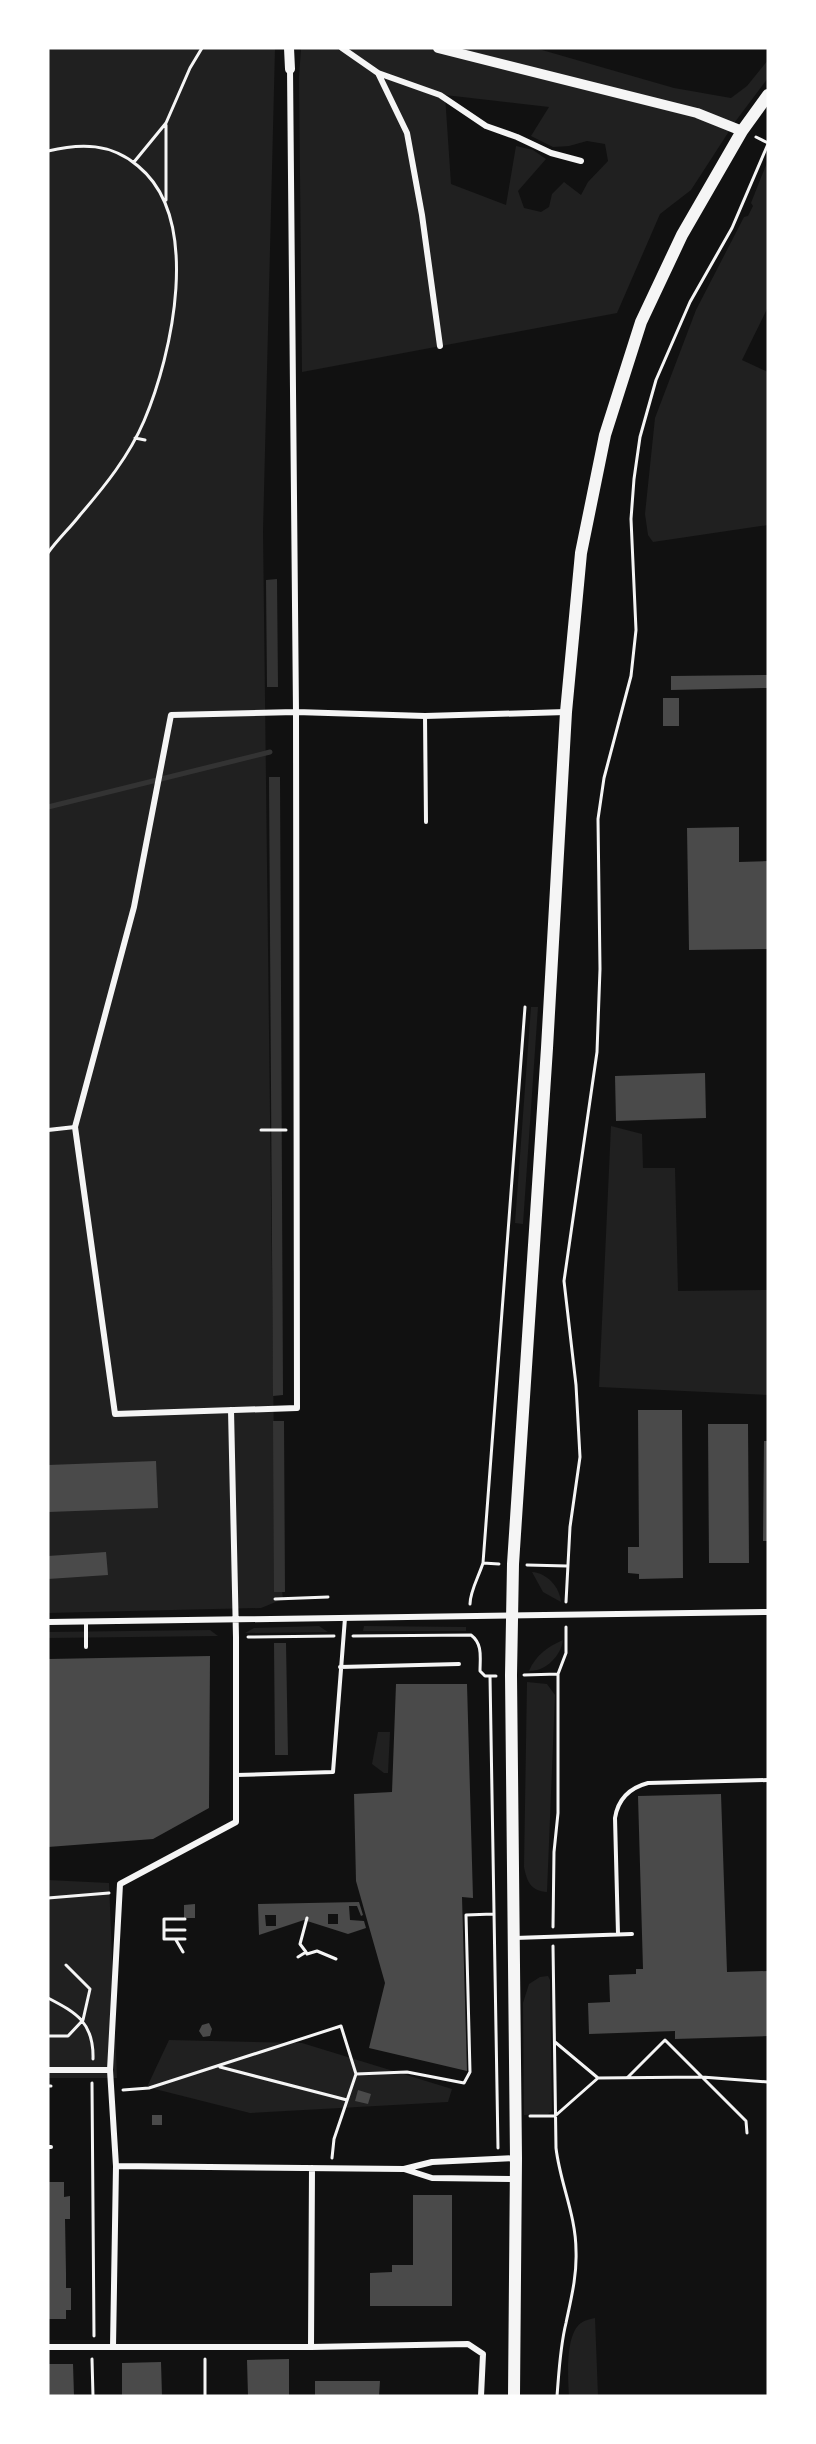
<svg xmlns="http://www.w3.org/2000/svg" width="816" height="2444" font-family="Roboto,sans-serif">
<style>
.green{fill:#202020;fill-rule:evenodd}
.water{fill:#333}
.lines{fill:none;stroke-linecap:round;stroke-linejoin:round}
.stream{stroke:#333;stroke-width:5}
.building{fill:#4a4a4a;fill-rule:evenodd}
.path{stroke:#f5f5f5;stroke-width:3}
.service{stroke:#f5f5f5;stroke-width:4}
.minor{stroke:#f5f5f5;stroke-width:6}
.tertiary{stroke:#f5f5f5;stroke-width:10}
.secondary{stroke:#f5f5f5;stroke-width:12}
</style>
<rect width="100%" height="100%" fill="#111"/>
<path class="green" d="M48,48H275L263,531L275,1532L283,1599L261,1608L48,1613Z
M301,48H535L674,88L731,98L747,86L768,60V78L735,122L691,190L660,214L617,313L302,372L299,77ZM445,95L549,107L531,136L553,147L569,146L587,141L605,144L608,161L588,182L581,195L564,182L552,194L549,207L541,212L524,208L518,191L546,159L533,150L516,146L506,205L451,184Z
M768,160V307L742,360L768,372V525L653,542L648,535L645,514L655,418L696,310L744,217L748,216L753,206L751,203Z
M531,1007H538L523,1224L515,1223Z
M611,1126L642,1134L643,1168H675L678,1291L768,1290V1395L599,1387Z
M532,1572C547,1573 560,1587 561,1602L543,1592Z
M319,1626L328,1632L245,1633L254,1628Z
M364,1626L466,1627V1631H363Z
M210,1630L218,1636L48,1638V1632Z
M563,1640C561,1656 545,1672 529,1671C536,1655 547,1647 563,1640Z
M527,1682L547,1684L555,1695L547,1892C531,1891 527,1882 524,1867Z
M378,1732H390L388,1773H384L372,1764Z
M48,1880L109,1883L117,2078H48Z
M548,1976L550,1980L552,2111L548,2114L524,2115L523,2003L529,1984L540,1977Z
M169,2040L302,2043L452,2089L448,2102L250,2113L147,2087Z
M595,2318L598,2396H569C568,2378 565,2334 581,2323C585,2320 591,2319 595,2318Z"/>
<path class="water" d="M277,579L278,687H267L266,580Z
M269,777H280L283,1395L273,1396Z
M273,1421H284L285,1592H274Z
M274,1643H286L288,1755H275Z"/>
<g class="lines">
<path class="stream" d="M48,807L270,752"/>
</g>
<path class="building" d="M768,675V688L671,690V676Z
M663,698H679V726H663Z
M739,827V862L768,861V949L689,950L687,828Z
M705,1073L706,1118L616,1121L615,1076Z
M638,1410H682L683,1578L639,1579V1574L628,1573V1547H639Z
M708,1424H748L749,1563H709Z
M764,1441H768V1541H763Z
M156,1461L158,1508L48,1512V1465Z
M106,1552L108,1575L48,1579V1556Z
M210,1656L209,1808L153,1839L48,1847V1659Z
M396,1684H467L473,1898L462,1897L467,2071L369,2048L385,1983L356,1881L354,1794L392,1792Z
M721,1794L727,1972L768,1971V2036L675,2039V2031L589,2034L588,2003L610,2002L609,1975L636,1974V1969H643L638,1796Z
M359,1902L363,1915L361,1916L357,1906H349L350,1920L364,1921L366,1928L348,1934L304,1920L259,1935L258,1904ZM328,1914H338V1924H328ZM265,1915H276V1926H266Z
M195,1904V1918H184V1905Z
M209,2023L212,2029L210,2036L203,2037L199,2031L202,2025Z
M358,2090L371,2094L368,2104L355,2101Z
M152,2115H162V2125H152Z
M48,2182H64V2197L70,2196V2219H65L66,2273V2288H71V2310H66V2319H48Z
M413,2195H452V2306H370V2273L392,2272V2265H413Z
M289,2359V2396H248L247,2360Z
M161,2362L162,2396H122V2363Z
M48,2364H73L74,2396H48Z
M315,2381H380L379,2396H315Z"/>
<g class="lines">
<path class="path" d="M756,137L768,143
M48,151C81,143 111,143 138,166C203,219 172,355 144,421C129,456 105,486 80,515C70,528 57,540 48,553
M134,162L166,123L190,68L202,48
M166,200V125
M135,438L145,440
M261,1130H286
M483,1563L525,1007
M527,1565L567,1566
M275,1599L328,1597
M566,1602L570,1527L580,1457L576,1385L564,1281L597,1052L600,969L598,819L604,778L631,676L636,630L631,519L634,479L640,437L656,380L690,302L732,228L768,144
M470,1604C470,1591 479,1576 483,1563L499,1564
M353,1636L471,1635C483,1644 480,1658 480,1671L485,1676H496
M248,1637L334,1636
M524,1675L558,1674
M490,1676L498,2148
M48,1898L109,1893
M185,1919H164V1939H185
M553,1927L554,1852L558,1813V1674L566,1653V1627
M164,1930H185
M176,1940L183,1952
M553,1946L556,2148C560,2183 576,2215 576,2251C577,2276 571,2299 566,2323C560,2347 559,2372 557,2396
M306,1952L300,1944L307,1918
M298,1957L306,1952L307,1954L317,1951L336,1959
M48,1998C77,2013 94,2023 93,2059
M48,2036H68L83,2020L90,1989L66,1965
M555,2042L598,2078L702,2077L768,2082
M220,2067L347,2100
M356,2074L407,2072L464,2083L470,2072L466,1915L493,1914
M628,2077L665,2040L746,2121L747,2133
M92,2083L94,2336
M48,2086H51
M123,2090L149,2088L341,2026L356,2074L334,2139L332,2158
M530,2116H555L598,2078
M92,2359L93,2396
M205,2359V2396"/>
<path class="service" d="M425,716L426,822
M48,1130L75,1127
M86,1647V1622
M340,1667L459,1664
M236,1775L333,1772L345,1618
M618,1934L615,1818C618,1799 629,1788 648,1783L768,1780
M515,1938L632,1934
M48,2147H51"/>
<path class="minor" d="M342,48L378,73L440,95L486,126L517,137L551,153L581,161
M290,69L296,712L297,1408L115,1414L75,1127L134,907L171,715L296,712L425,716L566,712
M378,73L407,133L422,215L440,346
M48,1622L768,1612
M48,2070H110
M116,2166L404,2169L432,2162L516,2158
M404,2169L432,2178L515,2179
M48,2347H311L468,2344L483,2354L481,2396
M113,2347L116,2166L110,2070L120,1884L236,1822V1637L231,1410
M311,2347L312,2168"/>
<path class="tertiary" d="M289,48L290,69
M438,48L697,113L742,131"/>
<path class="secondary" d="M514,2396L516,2158L511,1675L513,1564L547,1048L566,712L581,553L605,435L641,322L682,235L742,131L768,95"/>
</g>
<rect width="816" height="2444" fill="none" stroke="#ffffff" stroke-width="99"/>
</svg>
